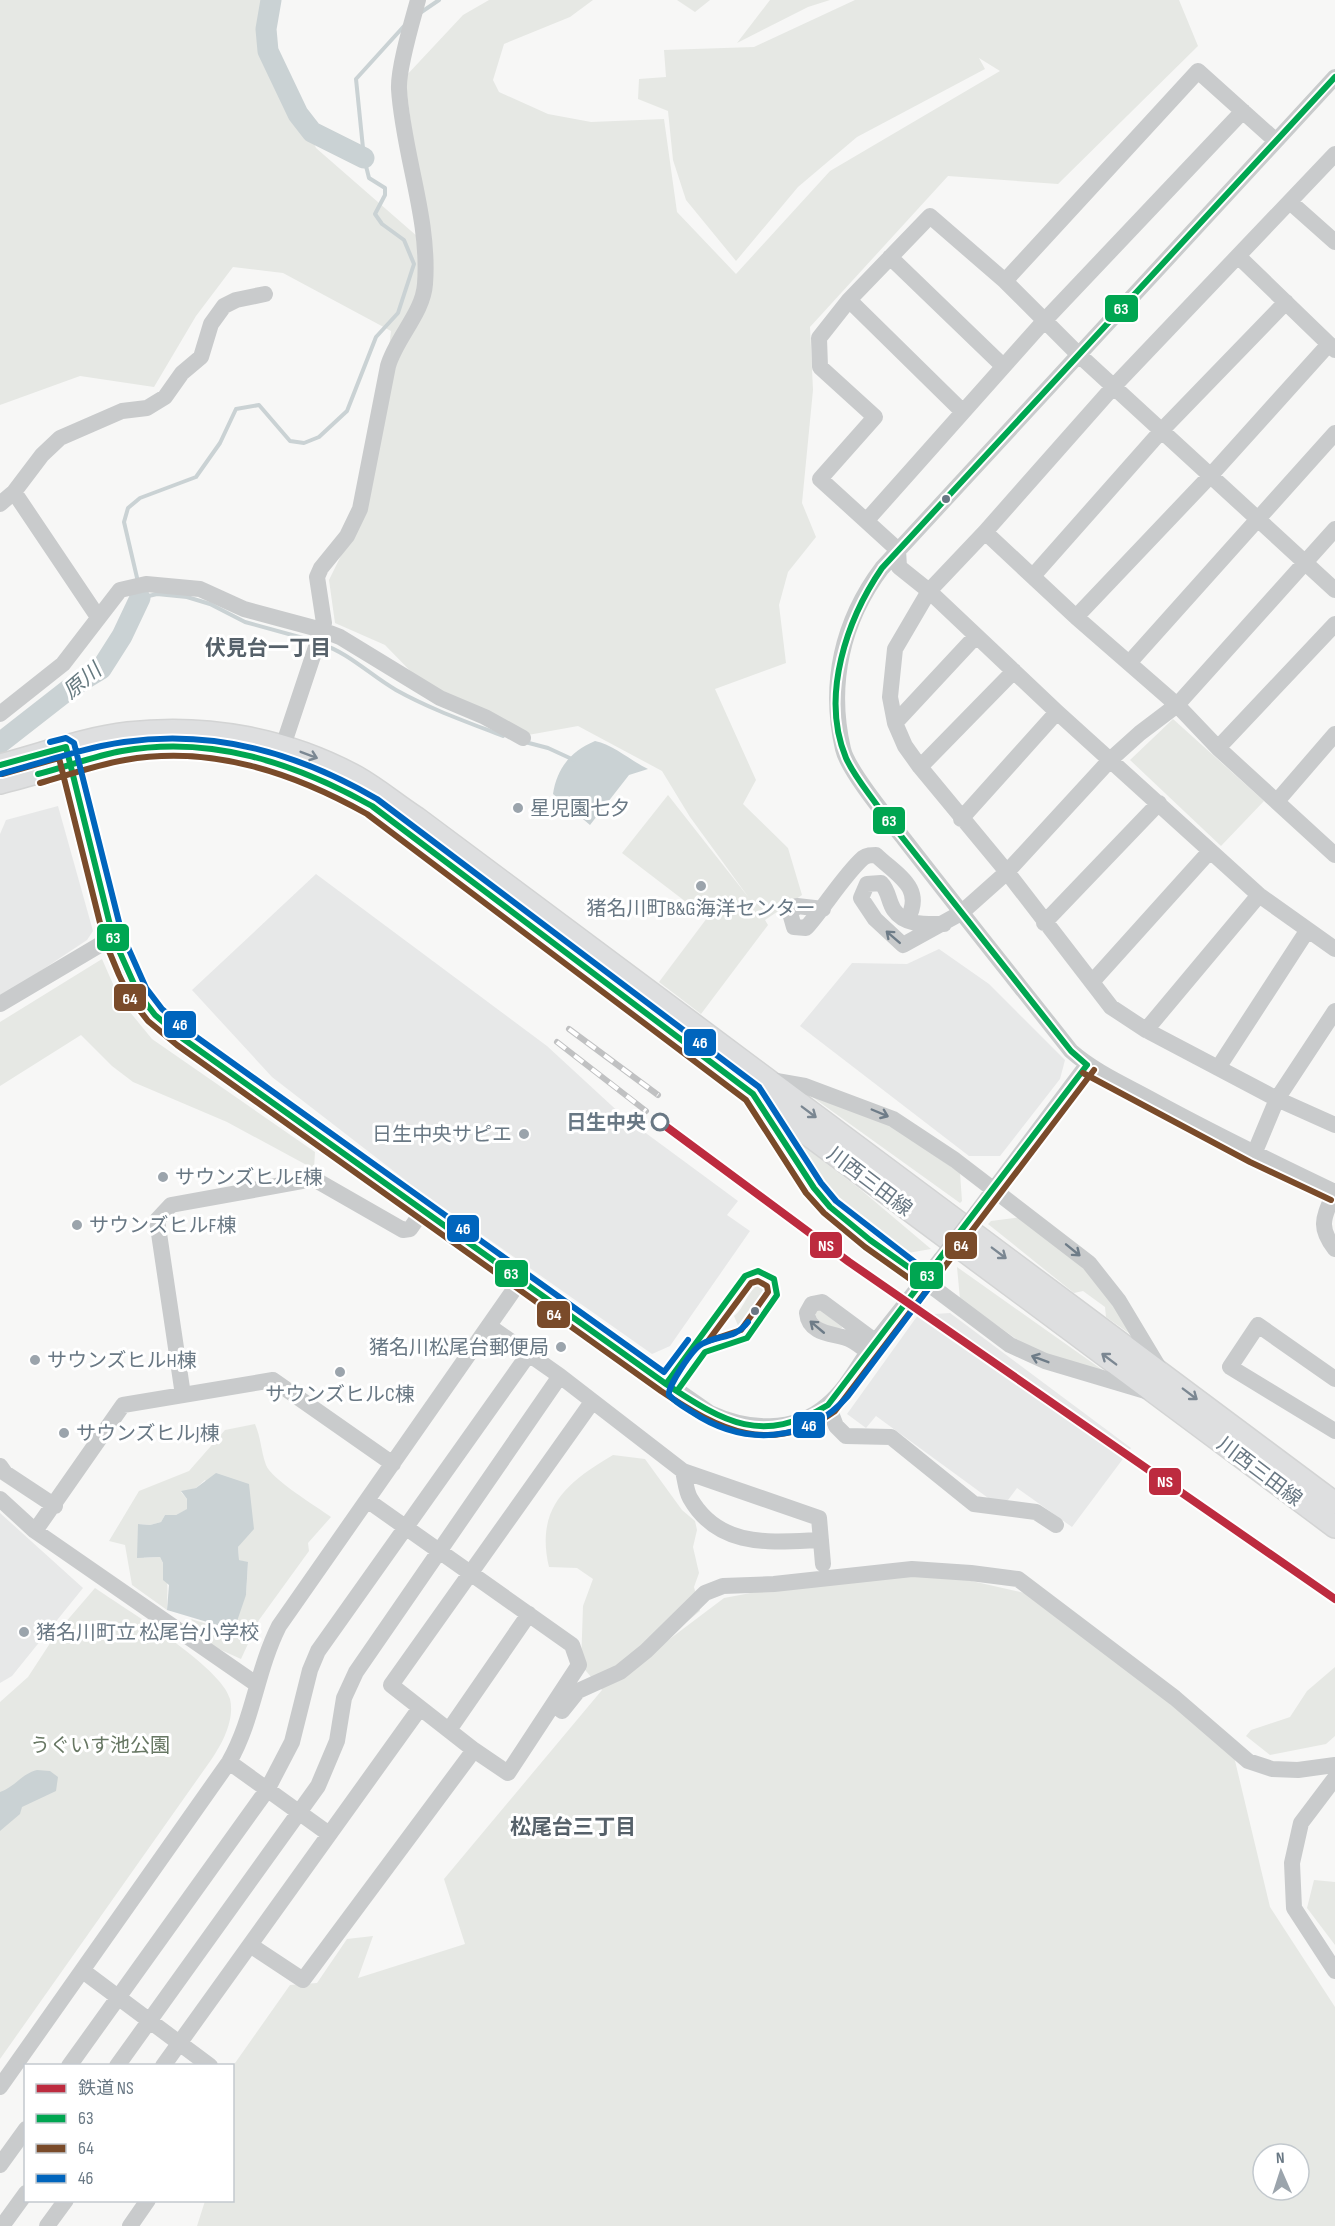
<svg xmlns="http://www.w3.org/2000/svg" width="1335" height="2226" font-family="'Sofia Sans Condensed','Noto Sans JP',sans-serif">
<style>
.built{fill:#e7e8e8}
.green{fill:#e6e8e4;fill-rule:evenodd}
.water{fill:#cad2d4}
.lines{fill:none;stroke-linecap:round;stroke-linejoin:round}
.stream{stroke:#cad2d4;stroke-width:4}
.river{stroke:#cad2d4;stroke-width:21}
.major-casing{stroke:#d3d4d4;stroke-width:24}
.minor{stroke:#c9cbcc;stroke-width:16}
.major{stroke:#dedfe0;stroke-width:21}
.rail-casing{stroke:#c0c1c2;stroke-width:6}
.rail{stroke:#fff;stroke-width:4;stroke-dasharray:11;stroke-linecap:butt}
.minor-bridge{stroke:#c9cbcc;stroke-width:16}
.bus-1-casing{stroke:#fff;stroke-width:10}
.bus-2-casing{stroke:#fff;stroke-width:10}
.bus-3-casing{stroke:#fff;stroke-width:10}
.bus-1{stroke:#00a651;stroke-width:6}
.bus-2{stroke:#7a4b2a;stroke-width:6}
.bus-3{stroke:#0065bd;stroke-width:6}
.rail-1-casing{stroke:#fff;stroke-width:12}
.rail-1{stroke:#bd2b3f;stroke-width:8}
.oneway{stroke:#7b8792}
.oneway2{stroke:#6e7c88}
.bus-dot{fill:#697884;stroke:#fff;stroke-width:2}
.poi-dot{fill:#9ba4ac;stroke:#fff;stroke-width:2}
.stop-dot{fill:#fff;stroke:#697884;stroke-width:3}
.labels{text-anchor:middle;stroke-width:6;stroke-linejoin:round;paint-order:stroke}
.poi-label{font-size:20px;fill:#697884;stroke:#fff;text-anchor:start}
.stop-label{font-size:20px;font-weight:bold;fill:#697884;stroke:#fff;text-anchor:end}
.street-label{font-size:20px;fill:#697884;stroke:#fff}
.park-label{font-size:20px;fill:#677763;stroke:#fff}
.neighbourhood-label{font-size:21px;font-weight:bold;fill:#56616a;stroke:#fff}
.water-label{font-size:21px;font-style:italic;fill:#65797f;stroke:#fff}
.line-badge{stroke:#fff;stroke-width:2}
.badge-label{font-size:16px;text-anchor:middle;font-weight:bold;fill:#fff}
</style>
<rect width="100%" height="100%" fill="#f7f7f6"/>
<path class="built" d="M58,806L93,931L87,940L0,998V834L6,820Z
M316,874L547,1046L624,1117L738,1201L727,1215L750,1231L670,1346L652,1354L413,1186L272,1077L192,990Z
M939,949L989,984L1065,1060L1060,1079L1000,1156H969L800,1026L852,963L907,964Z
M950,1313L1131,1448L1072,1527L1017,1488L1008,1500L995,1503L876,1416L866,1428L847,1414L918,1315Z
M0,1513L83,1588L12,1676L0,1683Z"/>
<path class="green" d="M0,0H266L265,14L273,51L316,148L426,244L405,77L463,15L489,0H593L570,17L504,44L493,80L499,92L548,114L591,122L664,119L677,212L736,274L830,171L1000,71L979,58L985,69L857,137L798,187L736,261L686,200L673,160L668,111L638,99L639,79L666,77L664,50L754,47L855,0H1179L1198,46L1058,184L948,176L810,327L813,390L802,503L816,537L788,572L779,605L786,663L715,689L756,780L743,804L788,848L802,895L765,920L768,925L701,1014L659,982L707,918L622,853L668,795L749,898L690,817L662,771L578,726L528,735L421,682L385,645L335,623L329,580L359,519L380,422L391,331L283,273L233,267L196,316L154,387L80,376L0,405Z
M677,0H710L695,12Z
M770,0H830L808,7L737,43Z
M1173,719L1264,801L1221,846L1130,760Z
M102,959L120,1000L152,1039L315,1152L314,1169L227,1122L133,1082L112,1066L81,1035L0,1086V1022Z
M811,1096L881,1119L960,1173L962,1201L960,1203Z
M782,1130L860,1189L931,1249L902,1254L837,1205L824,1191Z
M1021,1217L1063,1248L1097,1282L1137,1339L1106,1317L1105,1307L1083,1291L1074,1293L988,1224L991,1221Z
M957,1267L1111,1376L1029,1348L960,1299Z
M761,1284L765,1286L764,1293L743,1326L739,1328L734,1316C745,1308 748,1288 761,1284Z
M819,1309L842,1327V1328C830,1329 818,1326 815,1313Z
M255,1424C261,1438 261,1451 266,1465C271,1479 316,1506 331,1517L308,1543L309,1551L259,1620L241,1659L210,1645L191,1619L217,1627L246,1595L248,1563L239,1560L238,1547L245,1537L205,1480L196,1488L181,1492L187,1499L188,1509L176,1515H165L161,1522L150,1525L138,1524L144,1558L160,1557C170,1575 167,1591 167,1610L132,1585L125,1545L109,1541L139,1491L189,1471L225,1430Z
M613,1455L645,1459L682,1510L695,1521L697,1530L693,1547L699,1573L694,1587L700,1611L622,1675L724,1598L901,1565L1038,1596L1231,1744L1270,1907L1335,2007V2226H197L205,2201L232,2200L233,2066L290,1985L317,1983L347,1939L373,1936L358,1978L465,1944L444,1879L602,1690L581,1665L583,1606L593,1579L577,1568L549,1567C535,1508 567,1482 613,1455ZM1263,2154H1299V2190H1263Z
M95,1588C125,1609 222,1667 230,1699C235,1720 222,1744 211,1760L0,2059V1702L28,1677L58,1631Z
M1335,1667V1736L1326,1744L1270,1755L1246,1736L1251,1730L1290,1717L1307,1691Z
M1314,1880L1335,1882V1945L1307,1908Z"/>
<path class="water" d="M595,741C614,745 631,761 648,769L629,775L590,825L553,794C557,768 571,751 595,741Z
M216,1473L249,1484L254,1529L238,1547L239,1560L248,1562L246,1595L234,1630L167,1610L169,1585L163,1580V1563L160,1557L137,1558L138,1524L150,1525L161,1522L165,1515H176L187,1509V1499L181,1491L196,1488Z
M37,1770L50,1771L58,1777L56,1791L22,1807L20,1814L0,1831V1792C15,1787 21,1774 37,1770Z"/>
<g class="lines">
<path class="stream" d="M420,13L439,0
M138,582L124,522L128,508L140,498L196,477L220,443L236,409L259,405L290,441L304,443L319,437L347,411L376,337L398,313L414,264L404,240L382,224L375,214L385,195V188L369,178L364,158L356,79L405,25
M139,590L140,598L157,594L187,597L210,604L245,622L314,641
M321,644C349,653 370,675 396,690C430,709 467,722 503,736
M525,742L548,748L574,760"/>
<path class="river" d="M271,0L266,29L268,51L298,114L312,132L364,158
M0,743L73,686L101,669L122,636L140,598"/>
<g class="major-casing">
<path id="major" d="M0,765C42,754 85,738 128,733C207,724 287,739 357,777C378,789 397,805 417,818L1335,1503
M0,783C41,773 82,758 124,751C210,735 298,762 372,806L753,1094L1335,1527"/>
</g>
<path class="minor" d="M1335,77L882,568C842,621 828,684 843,749C848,771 889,820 904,839C959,910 1015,980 1071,1051C1095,1072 1125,1085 1154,1101C1213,1133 1274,1163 1335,1192
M1335,154L1115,385L985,532L929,591L895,649L890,697L895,723L905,746L920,767L1007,872L1111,1007L1146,1030L1277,1099L1335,1125
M1290,202L1335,242
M890,257L1003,366
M1239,257L1335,350
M1005,281L1198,71L1276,141
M849,300L963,412
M14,492L98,617
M0,504L14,492L42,455L60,438L122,411L147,408L165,397L182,373L201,357L211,324L224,306L236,300L265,294
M867,520L1045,320L1243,111
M985,532L1076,617L1177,705L1218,748L1335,624
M1033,576L1163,429L1286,302
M1335,590L1078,354L1005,281L930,216L849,300L819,338L820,367L875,417L820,479L898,550L899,567L929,591L1057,712L1259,895L1335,949
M1076,617L1211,475L1329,344
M1129,663L1335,433
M0,714L63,664L120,590L146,584L200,589L244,609L322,630L340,637L440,698L485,717L523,738
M895,723L976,636
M1218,748L1335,855
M68,754L113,937L127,972L138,993L155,1015L182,1038L520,1281L710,1413C747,1430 794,1434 827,1405C846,1389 858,1366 872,1346C895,1317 918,1288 941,1259
M279,758L324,623L317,577L321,568L347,536L360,509L388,366C396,338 423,313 425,284C430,218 403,154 399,89C398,68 412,22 418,0
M920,767L1014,671
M1278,800L1335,734
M961,819L1057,712
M823,909L797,906L790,913L794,927L806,928C824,908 844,875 863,858C867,855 871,855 876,855C898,876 925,888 907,920
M1044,923L1159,803
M944,924C926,924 905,926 894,910C888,901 889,891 881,883L867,884L861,898L875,919L903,945L961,913L1007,872L1110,760L1140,733L1177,705L1335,529
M1092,982L1210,851
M0,1004L113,937
M1146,1030L1259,895
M1218,1068L1307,931
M765,1079L805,1086L893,1119L955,1160L1089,1263L1119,1301L1161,1371
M758,1102L814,1188L830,1207L870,1240L1010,1345L1045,1361L1149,1392
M1254,1154L1277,1099L1335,1011
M1335,1191C1324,1217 1317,1226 1335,1249
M977,1212L1087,1065
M489,1326L560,1376L683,1471L819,1518L823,1564
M868,1352C863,1348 857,1343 851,1340C837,1333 809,1336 807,1313L812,1304L822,1302L876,1342
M1335,1379L1258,1325L1230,1367L1335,1431
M183,1395L157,1220L171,1205L314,1179L403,1230L410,1229L424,1209
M828,1405L836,1426L846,1436L891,1437L974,1504L1036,1512L1056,1525
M0,1466L5,1473L55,1506
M683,1471C685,1479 686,1491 690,1498C719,1549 771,1542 821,1540
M0,1499L35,1531L256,1684
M35,1531L123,1405L273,1380L393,1464
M554,1704L562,1711L578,1691L620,1672L646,1651L705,1593L723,1586L774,1584L912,1569L971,1573L1018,1579L1175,1698L1248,1761L1272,1769L1298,1770L1335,1765
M449,1730L529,1614
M474,1750L391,1685L592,1402
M229,1762L329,1834
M1335,1778L1301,1823L1292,1863L1294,1908L1335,1971
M250,1945L303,1980L474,1750L508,1773L579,1665L572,1645L367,1500
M83,1971L210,2066
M69,2066L267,1790L292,1742L310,1670L318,1651L528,1355
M117,2066L318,1786L337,1741L344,1698L356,1672L560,1376
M163,2066L420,1708
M0,2087L229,1762C254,1718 256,1672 279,1626L520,1281
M0,2165L26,2129
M2,2226L26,2193
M47,2226L66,2200
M130,2226L148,2200"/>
<use href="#major" class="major"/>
<g class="rail-casing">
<path id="rail" d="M569,1029L658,1095
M557,1042L646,1111"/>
</g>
<use href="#rail" class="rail"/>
<path class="minor-bridge" d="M941,1259L977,1212"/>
<g class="bus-1-casing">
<path id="bus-1" d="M0,765L66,747L113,937L138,993L155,1015L182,1038L666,1384C725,1423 762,1445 828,1405L1087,1065
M38,774C66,767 94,756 122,751C211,735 295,763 372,806L753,1094L814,1188L830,1207L870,1240L925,1279
M1087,1065L1071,1051L879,808C868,792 854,776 846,758C820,696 847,619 882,568L1335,77
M666,1384L745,1276L758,1271L774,1279L777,1295L747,1338L705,1352L677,1391"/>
</g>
<g class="bus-2-casing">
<path id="bus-2" d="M2,774L59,758L104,939L119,975L130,998L148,1021L177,1045L661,1391C719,1430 771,1457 835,1411L1094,1070
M40,783C68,775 96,765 125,760C211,745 292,772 367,814L746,1100L806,1193L824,1213L865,1247L920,1286
M1083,1073L1250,1162L1331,1200
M758,1281L767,1286L768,1292L741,1330L708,1341L751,1283Z"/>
</g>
<g class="bus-3-casing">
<path id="bus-3" d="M50,742L66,738L74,743L122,934L146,988L162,1009L188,1031L664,1372L688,1340
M0,774C41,763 82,748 124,742C214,729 300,754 377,799L759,1087L821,1183L836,1201L934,1277L932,1284L848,1396C806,1444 743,1446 692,1412C684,1407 675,1402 669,1395C667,1387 693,1348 702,1344C720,1334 734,1340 748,1322"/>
</g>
<use href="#bus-1" class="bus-1"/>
<use href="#bus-2" class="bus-2"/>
<use href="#bus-3" class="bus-3"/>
<g class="rail-1-casing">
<path id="rail-1" d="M660,1122L849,1262L1335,1599"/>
</g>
<use href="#rail-1" class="rail-1"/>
</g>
<defs><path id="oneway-shaft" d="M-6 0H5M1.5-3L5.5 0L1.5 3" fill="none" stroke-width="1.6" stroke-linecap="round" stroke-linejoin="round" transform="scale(1.5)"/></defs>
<g class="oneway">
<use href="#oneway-shaft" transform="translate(309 755) rotate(21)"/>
<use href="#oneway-shaft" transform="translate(809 1112) rotate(37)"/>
<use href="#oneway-shaft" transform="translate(999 1253) rotate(37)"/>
<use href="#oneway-shaft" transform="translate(1109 1359) rotate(-143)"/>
<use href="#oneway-shaft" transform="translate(1190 1394) rotate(37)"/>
</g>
<g class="oneway2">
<use href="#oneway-shaft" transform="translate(893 937) rotate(-139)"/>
<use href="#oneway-shaft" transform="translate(880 1113) rotate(23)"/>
<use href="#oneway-shaft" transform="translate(1073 1250) rotate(39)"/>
<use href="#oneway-shaft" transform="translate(817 1327) rotate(-140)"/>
<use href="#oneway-shaft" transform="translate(1040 1359) rotate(-159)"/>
</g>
<g class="bus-dot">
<circle cx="946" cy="499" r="5"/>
<circle cx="755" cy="1311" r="5"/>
</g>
<g class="poi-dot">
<circle cx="518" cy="808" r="6"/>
<circle cx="701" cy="886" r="6"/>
<circle cx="524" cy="1134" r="6"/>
<circle cx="163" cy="1177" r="6"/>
<circle cx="77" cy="1225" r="6"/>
<circle cx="561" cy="1347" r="6"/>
<circle cx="35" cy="1360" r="6"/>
<circle cx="340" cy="1372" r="6"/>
<circle cx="64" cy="1433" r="6"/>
<circle cx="24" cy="1632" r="6"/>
</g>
<circle class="stop-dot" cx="660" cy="1122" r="8"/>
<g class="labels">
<g class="poi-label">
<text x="530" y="815">星児園七夕</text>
<text x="701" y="915" text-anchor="middle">猪名川町B&amp;G海洋センター</text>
<text x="512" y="1141" text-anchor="end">日生中央サピエ</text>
<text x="175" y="1184">サウンズヒルE棟</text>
<text x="89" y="1232">サウンズヒルF棟</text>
<text x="549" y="1354" text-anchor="end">猪名川松尾台郵便局</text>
<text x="47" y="1367">サウンズヒルH棟</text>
<text x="340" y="1401" text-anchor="middle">サウンズヒルC棟</text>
<text x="76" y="1440">サウンズヒルJ棟</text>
<text x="36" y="1639">猪名川町立 松尾台小学校</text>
</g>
<g class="stop-label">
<text x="646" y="1129">日生中央</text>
</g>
<g class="street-label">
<text transform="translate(870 1181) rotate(37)" y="7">川西三田線</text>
<text transform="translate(1260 1471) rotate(37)" y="7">川西三田線</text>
</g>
<g class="park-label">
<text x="100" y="1752">うぐいす池公園</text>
</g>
<g class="neighbourhood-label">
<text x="268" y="655">伏見台一丁目</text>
<text x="573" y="1834">松尾台三丁目</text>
</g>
<g class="water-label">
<text transform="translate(82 681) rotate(-40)" y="7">原川</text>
</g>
</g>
<g class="line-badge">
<rect x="1104" y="294" width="35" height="29" rx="6" fill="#00a651"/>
<rect x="872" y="806" width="34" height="29" rx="6" fill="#00a651"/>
<rect x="96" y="923" width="34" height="29" rx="6" fill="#00a651"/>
<rect x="113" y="983" width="34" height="29" rx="6" fill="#7a4b2a"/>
<rect x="163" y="1010" width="34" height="29" rx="6" fill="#0065bd"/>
<rect x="683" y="1028" width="34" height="29" rx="6" fill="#0065bd"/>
<rect x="446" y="1214" width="34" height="29" rx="6" fill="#0065bd"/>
<rect x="809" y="1231" width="34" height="28" rx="6" fill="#bd2b3f"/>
<rect x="944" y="1231" width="34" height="29" rx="6" fill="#7a4b2a"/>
<rect x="494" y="1259" width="35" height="29" rx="6" fill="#00a651"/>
<rect x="909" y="1261" width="35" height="29" rx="6" fill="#00a651"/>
<rect x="536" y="1300" width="35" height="29" rx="6" fill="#7a4b2a"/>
<rect x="792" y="1411" width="34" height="28" rx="6" fill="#0065bd"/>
<rect x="1148" y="1467" width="34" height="29" rx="6" fill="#bd2b3f"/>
</g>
<g class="badge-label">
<text x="1121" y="314">63</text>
<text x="889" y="826">63</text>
<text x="113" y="943">63</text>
<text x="130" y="1004">64</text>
<text x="180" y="1030">46</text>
<text x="700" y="1048">46</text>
<text x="463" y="1234">46</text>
<text x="826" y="1251">NS</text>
<text x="961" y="1251">64</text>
<text x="511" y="1279">63</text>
<text x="927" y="1281">63</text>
<text x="554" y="1320">64</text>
<text x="809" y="1431">46</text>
<text x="1165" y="1487">NS</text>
</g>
<rect x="24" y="2064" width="210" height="138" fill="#ffffff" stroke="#c3c9ce" stroke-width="1.5"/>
<rect x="36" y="2084" width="30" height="9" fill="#bd2b3f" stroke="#c3c9ce" stroke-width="1.5"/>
<text x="78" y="2094" font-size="18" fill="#697884">鉄道 NS</text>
<rect x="36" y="2114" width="30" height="9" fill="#00a651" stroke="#c3c9ce" stroke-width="1.5"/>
<text x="78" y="2124" font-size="18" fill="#697884">63</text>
<rect x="36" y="2144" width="30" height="9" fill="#7a4b2a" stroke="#c3c9ce" stroke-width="1.5"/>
<text x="78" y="2154" font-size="18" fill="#697884">64</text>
<rect x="36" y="2174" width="30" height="9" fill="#0065bd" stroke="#c3c9ce" stroke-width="1.5"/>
<text x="78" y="2184" font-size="18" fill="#697884">46</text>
<g transform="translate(1281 2172) rotate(357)"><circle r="28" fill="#ffffff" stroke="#c3c9ce" stroke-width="1.5"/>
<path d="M0-4.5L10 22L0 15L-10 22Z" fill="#9ba4ac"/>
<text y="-9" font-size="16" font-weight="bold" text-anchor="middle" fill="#697884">N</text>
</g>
</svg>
